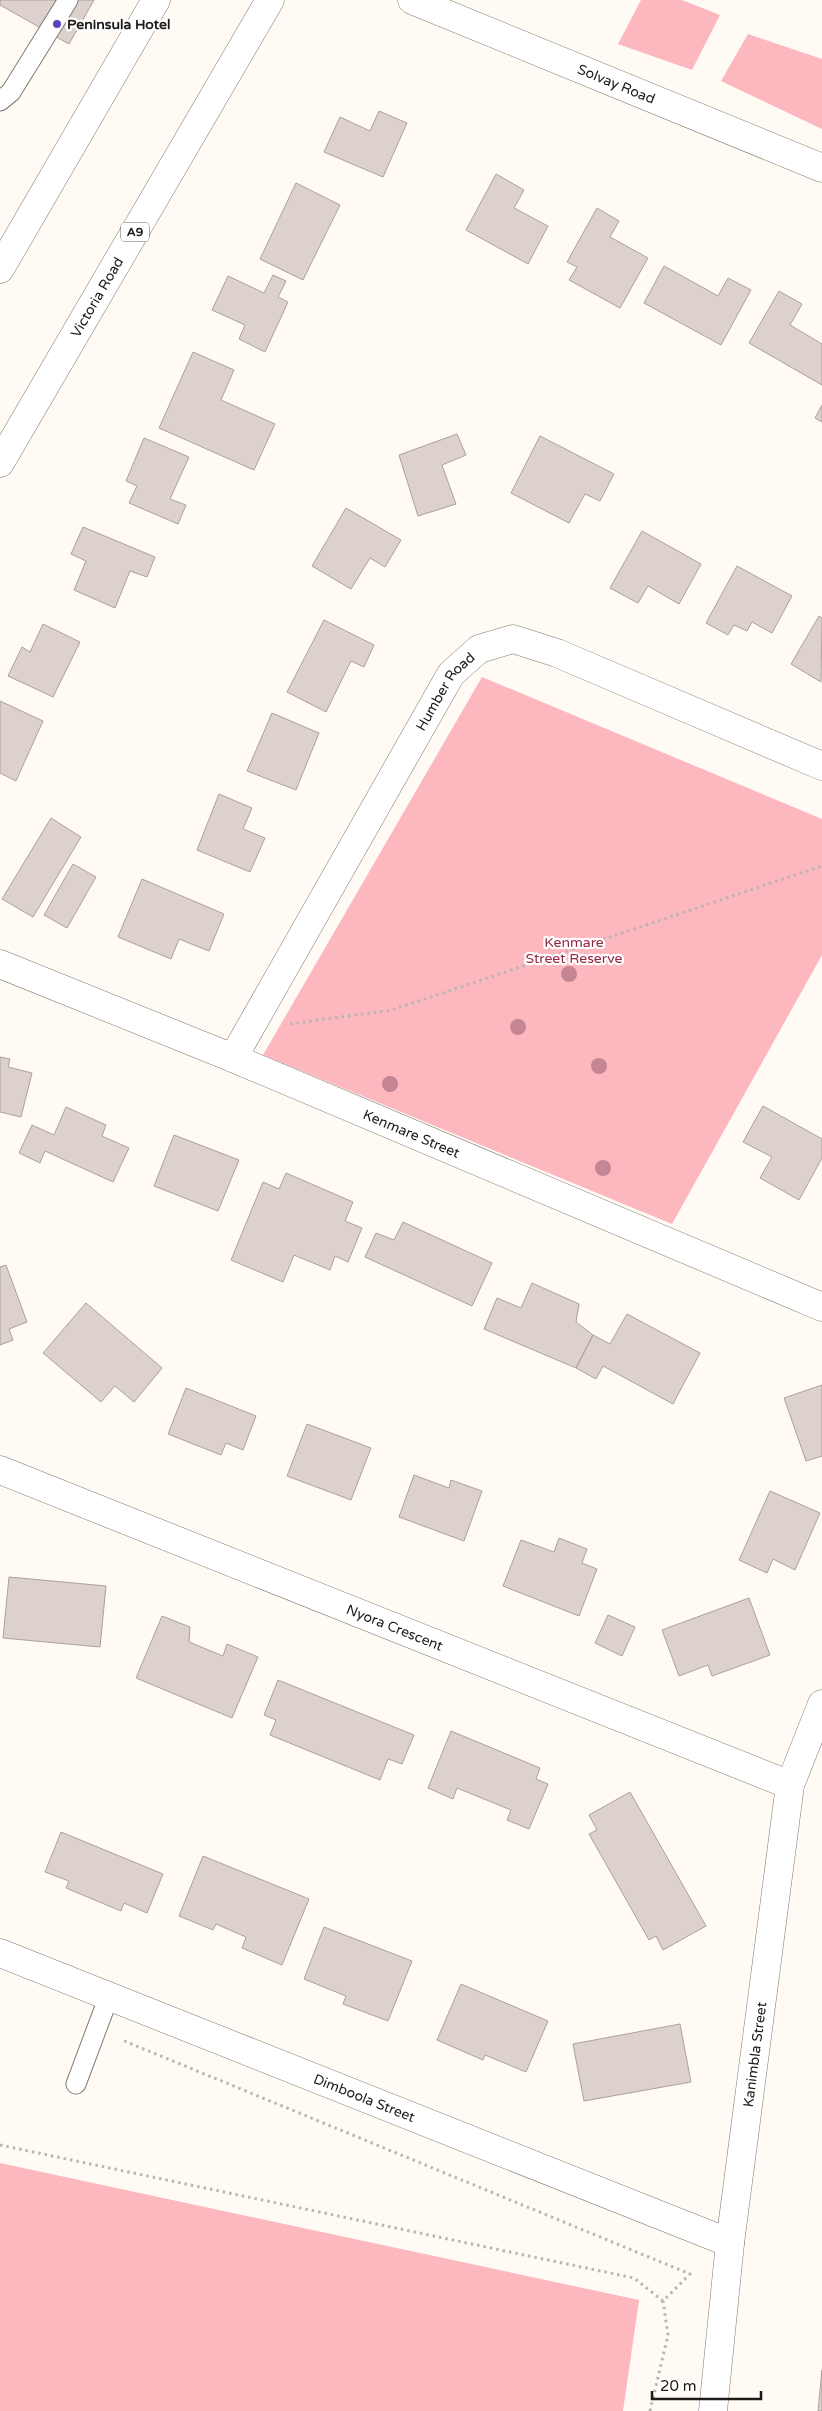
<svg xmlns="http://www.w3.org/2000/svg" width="822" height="2411" font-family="'Varela Round',sans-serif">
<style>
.green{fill:#fcb7bf}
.building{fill:#ddd1cd;stroke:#aba09c}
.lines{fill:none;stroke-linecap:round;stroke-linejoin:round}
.lane-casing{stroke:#827a73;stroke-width:21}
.street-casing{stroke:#827a73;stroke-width:29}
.highway-casing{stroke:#827a73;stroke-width:29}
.path{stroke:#b9b5b0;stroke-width:3;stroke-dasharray:2.5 4;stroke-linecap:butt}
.lane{stroke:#fff;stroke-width:19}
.street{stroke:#fff;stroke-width:28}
.highway{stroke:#fff;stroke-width:28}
.tree{fill:#c48692}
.poi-dot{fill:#5b42ba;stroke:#fff;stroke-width:2}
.labels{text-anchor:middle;stroke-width:4.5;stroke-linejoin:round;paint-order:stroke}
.shield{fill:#fff;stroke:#615f5d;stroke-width:1}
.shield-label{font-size:12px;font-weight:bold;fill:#1d1a17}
.poi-label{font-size:14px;font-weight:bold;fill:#1d1a17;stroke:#fff;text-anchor:start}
.street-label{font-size:14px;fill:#1d1a17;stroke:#fff}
.park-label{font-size:14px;fill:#942842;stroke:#fff}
</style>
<rect width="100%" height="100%" fill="#fffaf4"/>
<path class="green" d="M641,0H682L720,15L692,70L618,44Z
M748,34L822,59V129L721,81Z
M482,677L822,819V955L672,1224L263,1055Z
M0,2163L639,2300L623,2411H0Z"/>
<path class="building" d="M0,0H94L69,44L0,5Z
M379,111L407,123L383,177L324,152L340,117L370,131Z
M496,174L524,190L514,208L548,226L528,264L466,230Z
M296,183L340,205L303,280L260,259Z
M597,208L619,221L610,237L648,258L620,308L569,280L577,267L567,262Z
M664,266L718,296L728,278L751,290L721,345L644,303Z
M273,275L286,281L278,297L288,302L265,352L239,339L245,325L212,310L228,276L264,293Z
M779,291L802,304L790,325L822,344V385L749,343Z
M193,352L234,370L221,400L275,424L254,470L159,428Z
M822,405V422L815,418Z
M457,434L466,455L442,465L456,504L418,516L399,455Z
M540,436L614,474L600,501L585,494L569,523L511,493Z
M144,438L189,457L170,499L186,505L178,524L129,503L137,486L126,481Z
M346,508L401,540L385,567L370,558L351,589L312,566Z
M83,527L155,557L147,577L130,571L115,608L74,590L86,561L71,554Z
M642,531L701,564L679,604L648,586L638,603L610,588Z
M737,566L792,596L772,633L752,622L747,631L734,625L728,635L706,623Z
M819,616L822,618L821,682L791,664Z
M324,620L374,645L364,667L351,661L326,712L287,692Z
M43,624L80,642L53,697L8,676L22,647L30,652Z
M0,701L43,721L16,781L0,773Z
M272,713L319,733L296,790L247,771Z
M219,794L252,808L243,829L265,838L250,872L197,850Z
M51,818L81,837L33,917L2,899Z
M73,864L96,877L67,928L44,915Z
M142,879L224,914L209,951L179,939L171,959L118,937Z
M0,1057L10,1059L8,1067L32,1073L21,1117L0,1112Z
M763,1106L822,1139V1158L799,1200L760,1178L772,1157L743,1142Z
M66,1107L106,1125L102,1136L129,1148L113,1182L45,1151L40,1163L19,1153L32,1125L54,1135Z
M174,1135L239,1160L218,1211L154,1186Z
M286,1173L353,1202L345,1221L362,1228L348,1262L335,1256L330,1270L294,1255L283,1282L231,1260L263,1182L279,1189Z
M403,1222L492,1263L472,1306L365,1257L376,1233L394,1240Z
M6,1265L27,1322L9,1329L13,1340L0,1345V1267Z
M532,1283L579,1304L576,1322L593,1335L576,1368L484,1329L497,1298L521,1308Z
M86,1303L162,1368L134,1402L115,1386L101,1402L43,1353Z
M627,1314L700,1353L673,1404L603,1366L596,1379L576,1368L593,1335L610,1344Z
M822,1385V1456L806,1461L784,1398Z
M186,1388L256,1416L243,1450L226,1443L221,1455L168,1434Z
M307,1424L371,1448L351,1500L287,1476Z
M414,1475L449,1488L451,1480L482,1491L464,1541L399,1517Z
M770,1491L820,1513L795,1570L773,1559L767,1573L739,1560Z
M559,1538L587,1549L582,1563L597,1569L579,1616L503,1586L521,1540L554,1552Z
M9,1577L106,1586L100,1647L3,1638Z
M749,1598L770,1655L712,1676L708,1665L679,1676L662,1630Z
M608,1615L635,1627L622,1656L595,1643Z
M162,1616L190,1627L189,1642L223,1656L227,1644L258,1657L232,1718L136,1678Z
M278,1680L414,1735L402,1764L388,1759L380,1780L270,1735L276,1720L264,1715Z
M451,1731L540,1768L536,1779L548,1784L529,1829L507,1820L511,1810L457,1788L453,1799L428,1788Z
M630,1792L706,1926L663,1950L656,1936L649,1940L589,1834L597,1830L589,1815Z
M61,1832L163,1874L147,1913L124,1903L121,1911L66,1888L69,1881L45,1872Z
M203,1856L309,1899L282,1965L242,1948L246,1937L216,1924L213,1930L179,1916Z
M324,1927L412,1961L388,2021L343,2004L346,1996L304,1979Z
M461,1984L548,2021L526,2072L485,2055L483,2060L437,2040Z
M680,2024L691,2082L584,2101L573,2044Z
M822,2370V2411H818Z"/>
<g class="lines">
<g class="lane-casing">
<path id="lane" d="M0,101L11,92L68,0
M76,2084L109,1996"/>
</g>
<g class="street-casing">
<g id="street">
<path id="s1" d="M412,0L822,168"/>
<path id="s2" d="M0,964L233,1058L822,1307"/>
<path id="s3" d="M233,1058L451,674L479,649L513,639L557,653L822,766"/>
<path id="s4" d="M0,1470L790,1785"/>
<path id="s5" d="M0,1953L730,2243"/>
<path id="s6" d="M713,2411L730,2243L790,1785L822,1704"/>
</g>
</g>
<g class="highway-casing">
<g id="highway">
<path d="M0,269L156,0"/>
<path id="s7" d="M0,463L270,0"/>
</g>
</g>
<path class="path" d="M290,1024L392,1010L822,866
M0,2145L634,2278L663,2301L690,2274L122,2040
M650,2411L668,2335L663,2301"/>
<use href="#lane" class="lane"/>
<use href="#street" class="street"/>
<use href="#highway" class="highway"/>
</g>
<g class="tree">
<circle cx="569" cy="974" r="8"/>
<circle cx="518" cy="1027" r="8"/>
<circle cx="599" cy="1066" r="8"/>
<circle cx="390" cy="1084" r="8"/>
<circle cx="603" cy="1168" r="8"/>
</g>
<circle class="poi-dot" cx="57" cy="24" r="5"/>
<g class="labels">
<rect class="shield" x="121" y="222.5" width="28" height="19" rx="4"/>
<g class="shield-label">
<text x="135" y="236">A9</text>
</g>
<g class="poi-label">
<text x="67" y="29">Peninsula Hotel</text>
</g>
<g class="street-label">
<text dy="5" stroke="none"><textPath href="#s1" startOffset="221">Solvay Road</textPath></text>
<text dy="5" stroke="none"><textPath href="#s7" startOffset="192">Victoria Road</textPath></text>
<text dy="5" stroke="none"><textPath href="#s3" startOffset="424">Humber Road</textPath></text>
<text dy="5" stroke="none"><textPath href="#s2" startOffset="445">Kenmare Street</textPath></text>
<text dy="5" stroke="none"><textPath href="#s4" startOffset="425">Nyora Crescent</textPath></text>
<text dy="5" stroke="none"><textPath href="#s6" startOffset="359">Kanimbla Street</textPath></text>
<text dy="5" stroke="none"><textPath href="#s5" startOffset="392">Dimboola Street</textPath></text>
</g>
<g class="park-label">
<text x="574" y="947">Kenmare<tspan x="574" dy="16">Street Reserve</tspan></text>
</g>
</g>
<path d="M652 2391v8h109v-8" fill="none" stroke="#1d1a17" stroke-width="2.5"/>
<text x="660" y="2391" font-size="15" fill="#1d1a17" stroke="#ffffff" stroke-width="4" paint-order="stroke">20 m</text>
</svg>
